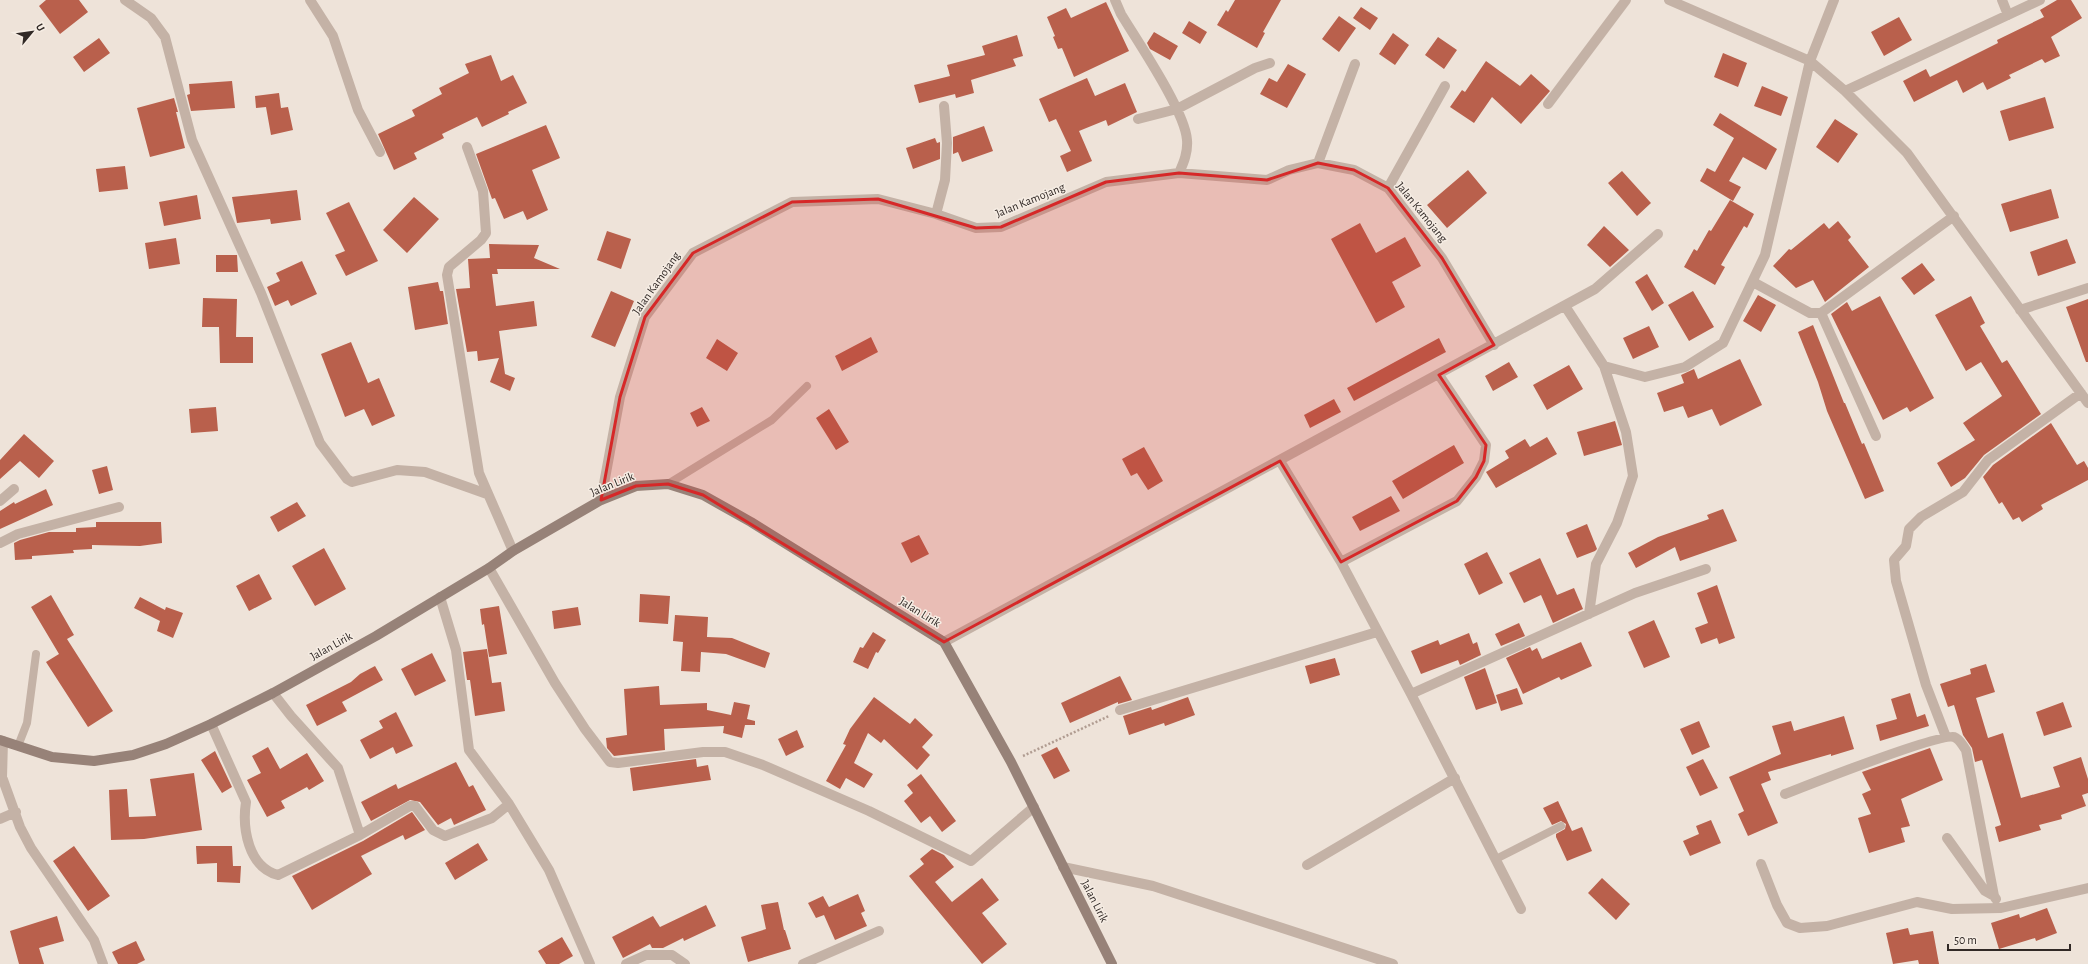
<svg xmlns="http://www.w3.org/2000/svg" width="2088" height="964" font-family="'Alegreya Sans',sans-serif">
<style>
.building{fill:#b9604c}
.lines{fill:none;stroke-linecap:round;stroke-linejoin:round}
.path{stroke:#b09c91;stroke-width:2.5;stroke-dasharray:2 2;stroke-linecap:butt}
.service{stroke:#c4b2a6;stroke-width:8}
.minor{stroke:#c4b2a6;stroke-width:10}
.secondary{stroke:#978278;stroke-width:10}
.marked{fill:#d62828;fill-opacity:0.2;stroke:#d62828;stroke-width:3;stroke-linejoin:round}
.labels{text-anchor:middle;stroke-width:3;stroke-linejoin:round;paint-order:stroke}
.street-label{font-size:12px;fill:#312926;stroke:#f6ede4}
</style>
<rect width="100%" height="100%" fill="#eee3d9"/>
<path class="building" d="M46,0H79L88,12L60,34L39,6Z
M1235,0H1281L1263,32L1265,33L1257,48L1217,25L1226,10L1228,12Z
M2057,0H2071L2082,18L2051,37L2060,56L2045,63L2042,59L2009,75L2011,78L1987,90L1983,82L1963,93L1957,80L1914,102L1903,81L1926,69L1930,77L1998,43L1997,40L2044,17L2040,10Z
M1106,2L1129,51L1074,77L1062,48L1058,49L1053,37L1055,36L1047,17L1066,8L1071,18Z
M1361,7L1378,18L1370,30L1353,18Z
M1339,16L1356,28L1339,52L1322,39Z
M1899,17L1912,40L1884,56L1871,32Z
M1189,21L1207,32L1200,44L1182,33Z
M1154,32L1178,46L1170,60L1150,49L1147,43Z
M1393,33L1409,45L1395,65L1379,54Z
M1017,35L1023,56L1013,59L1016,66L971,80L974,93L956,98L955,94L919,103L914,85L950,76L947,65L985,55L982,46Z
M1438,37L1457,50L1444,69L1425,55Z
M99,38L110,53L84,72L73,57Z
M1723,53L1747,63L1738,87L1714,77Z
M491,55L501,81L513,75L527,103L508,112L509,114L482,127L477,117L442,134L444,138L414,153L417,159L394,170L378,134L415,116L412,110L442,94L439,88L469,73L465,64Z
M1486,61L1520,86L1531,74L1550,91L1521,124L1492,97L1474,123L1450,107L1462,90L1465,92Z
M1288,64L1306,74L1287,108L1260,94L1269,78L1277,82Z
M1087,78L1095,96L1125,83L1137,112L1108,126L1106,120L1079,131L1092,161L1067,172L1060,156L1071,151L1056,119L1049,122L1039,99Z
M232,81L235,108L191,111L187,95L190,94L189,84Z
M1762,86L1788,97L1781,116L1754,106Z
M279,93L281,108L288,107L293,130L271,135L266,107L256,108L255,96Z
M2045,97L2054,128L2009,141L2000,111Z
M174,98L178,112H176L185,148L150,157L137,108Z
M1720,113L1777,149L1766,170L1743,157L1729,181L1741,187L1733,201L1700,181L1707,168L1715,172L1734,138L1713,125Z
M1835,119L1858,134L1838,163L1816,147Z
M546,125L560,158L532,170L548,210L527,220L523,211L504,219L495,198L492,199L476,154Z
M984,126L993,151L962,162L958,152L953,154V137Z
M935,138L937,143L940,142V159L913,169L906,148Z
M125,166L128,189L99,192L96,169Z
M1468,170L1487,193L1447,228L1427,205Z
M1622,171L1651,203L1637,216L1608,183Z
M2051,189L2059,218L2010,232L2001,204Z
M297,190L301,220L271,224L270,219L237,223L232,197Z
M197,195L201,219L164,226L159,202Z
M414,197L439,219L407,253L383,230Z
M1730,200L1754,214L1747,228L1744,226L1721,265L1725,267L1715,285L1684,267L1694,249L1697,251L1709,230L1711,231Z
M349,202L378,261L346,276L335,255L345,251L326,213Z
M1838,221L1851,237L1848,240L1869,267L1825,302L1813,280L1796,288L1773,266L1789,249L1791,250L1824,223L1829,229Z
M1360,223L1376,253L1405,237L1421,266L1392,282L1405,307L1376,323L1331,239Z
M1604,226L1629,250L1610,267L1587,245Z
M607,231L631,239L621,269L597,260Z
M176,238L180,264L149,269L145,243Z
M2067,239L2076,263L2038,276L2030,252Z
M489,244L539,245L534,258L560,269H497L498,274H492L496,306L534,301L537,326L499,331L505,374L515,378L510,391L490,382L499,358L478,361L477,351L467,352L456,289L470,288L468,259L490,258Z
M216,255H237L238,272H216Z
M302,261L317,294L291,306L288,300L275,306L267,287L280,281L276,273Z
M1922,263L1935,280L1914,295L1901,278Z
M1647,274L1664,303L1652,311L1635,282Z
M438,282L440,291H443L448,324L415,330L408,287Z
M611,291L634,301L615,347L591,337Z
M1693,291L1714,327L1689,341L1668,305Z
M1758,295L1776,305L1761,332L1743,321Z
M1880,296L1934,398L1910,412L1907,407L1883,420L1831,314L1847,302L1852,311Z
M1971,296L1985,323L1980,326L2002,363L2007,360L2041,414L1984,455L1965,478L1951,487L1937,463L1975,440L1963,423L2002,396L1981,362L1966,371L1935,315Z
M203,298L237,299L236,337H253V363H220L219,327H202Z
M2088,299V362H2086L2066,307Z
M1813,325L1844,403H1845L1862,444L1864,443L1884,491L1865,499L1827,411L1818,382L1798,332Z
M1649,326L1659,347L1633,359L1623,338Z
M871,337L878,352L842,371L835,356Z
M1439,338L1446,352L1354,401L1347,388Z
M717,339L738,353L727,371L706,358Z
M351,342L368,383L379,378L395,416L372,426L364,409L345,417L321,354Z
M1740,359L1762,405L1720,426L1712,409L1688,418L1683,406L1664,412L1657,393L1684,383L1681,375L1694,369L1698,379Z
M1509,362L1518,377L1493,391L1485,376Z
M1569,365L1583,389L1547,410L1533,385Z
M1334,399L1341,412L1310,428L1304,415Z
M216,407L218,431L191,433L189,409Z
M702,407L710,421L697,427L690,413Z
M829,409L849,442L836,450L816,418Z
M1615,421L1622,445L1584,456L1577,432Z
M2051,423L2077,465L2084,461L2088,468V480L2041,505L2043,509L2022,522L2019,517L2013,520L2002,502L1999,504L1983,477L1993,465Z
M24,434L54,461L39,478L20,461L0,479V460Z
M1547,437L1557,454L1496,488L1486,472L1509,458L1505,451L1525,439L1530,447Z
M1454,445L1464,463L1403,499L1392,481Z
M1144,447L1163,481L1148,490L1137,473L1131,476L1122,459Z
M107,466L113,490L99,494L92,470Z
M46,489L53,505L0,529V511L14,502L15,504Z
M1391,496L1400,511L1360,531L1352,517Z
M297,502L306,516L278,532L270,517Z
M1723,509L1737,541L1680,561L1675,547L1636,568L1628,553L1658,537L1709,519L1707,515Z
M96,522H161L162,543L140,546L92,545V549L73,550L74,553L32,556V559L15,560L14,543L20,540L49,532H76V528L96,527Z
M1587,524L1597,549L1595,551L1577,558L1566,533Z
M919,535L929,554L911,563L901,543Z
M324,548L346,589L315,606L292,566Z
M1487,552L1503,583L1479,595L1464,564Z
M1540,558L1557,595L1574,588L1583,609L1553,623L1541,595L1524,603L1509,573Z
M259,574L272,599L249,611L236,586Z
M1717,585L1735,638L1719,644L1717,638L1701,644L1695,628L1708,623L1697,593Z
M640,594L670,596L668,624L639,622Z
M51,595L74,635L67,639L113,711L88,727L46,662L59,654L31,607Z
M140,597L165,610L166,607L183,613L173,638L157,631L160,621L134,608Z
M499,606L507,654L489,657L484,624L482,625L480,609Z
M578,607L581,625L554,629L552,611Z
M675,615L708,617L707,637L732,638L770,653L765,668L726,654L701,652L700,672L681,671L683,642L673,641Z
M1654,620L1670,657L1644,668L1628,632Z
M1519,623L1525,636L1501,646L1495,634Z
M873,632L886,640L878,653L876,652L868,669L853,662L860,647L863,648Z
M1469,633L1473,644L1477,642L1481,655L1460,665L1458,660L1421,674L1411,651L1438,640L1440,645Z
M1581,642L1592,666L1561,680L1559,677L1523,694L1506,658L1530,647L1532,651L1537,648L1542,659Z
M487,649L492,683L501,682L505,711L475,716L470,680H467L463,652Z
M432,653L446,681L415,696L401,669Z
M1335,658L1340,675L1310,684L1305,666Z
M1986,664L1995,692L1976,698L1988,738L2003,733L2021,798L2060,787L2053,767L2081,757L2088,779V793L2082,795L2086,806L2061,815L2062,819L2039,825L2041,830L1999,842L1995,827L2001,825L1982,760L1975,762L1972,748L1963,735L1954,705L1948,707L1940,684L1971,674L1970,669Z
M375,666L383,680L342,702L347,711L317,726L306,705L351,682L360,674Z
M1485,668L1497,703L1476,710L1464,677Z
M1120,676L1132,700L1118,704V702L1070,723L1061,703Z
M659,686L660,705L707,703V710L731,715L734,702L750,705L747,719L755,721V725H745L742,738L723,733L724,726L664,729L665,750L614,756L607,748L606,738L627,735L624,689Z
M1517,688L1523,704L1501,711L1496,695Z
M1910,693L1917,717L1925,714L1929,726L1880,741L1876,725L1897,719L1891,699Z
M874,697L910,724L915,718L933,735L922,747L930,755L917,770L884,739L881,743L868,733L854,763L873,774L864,788L846,778L840,789L826,781L846,745L843,744L850,729Z
M1188,697L1195,715L1165,726L1164,723L1129,735L1123,716L1151,707L1152,710Z
M2063,702L2072,727L2044,736L2036,712Z
M396,712L413,746L396,754L393,747L370,759L360,740L383,728L379,721Z
M1844,716L1854,749L1831,756V754L1768,772L1771,780L1761,784L1778,823L1748,836L1738,814L1744,811L1729,777L1781,754L1772,726L1791,721L1794,731Z
M1699,721L1710,747L1692,755L1680,729Z
M797,730L804,747L786,756L778,739Z
M268,747L280,769L307,753L324,781L309,790L307,787L281,801L285,808L267,817L247,780L261,773L252,756Z
M1057,747L1070,771L1054,779L1041,755Z
M1930,748L1943,780L1901,799L1910,826L1901,828L1905,842L1869,853L1858,818L1871,814L1862,794L1871,790L1862,772Z
M215,751L232,787L222,793L201,760Z
M696,759L697,767L708,765L711,780L633,791L630,768Z
M1703,759L1718,788L1700,796L1686,767Z
M456,762L469,787L473,785L486,810L454,825L451,818L438,825L420,802L410,800L371,821L361,802L396,784L398,789Z
M194,773L202,830L144,839L111,840L109,790L127,789L129,817L156,816L150,779Z
M921,774L956,821L942,832L930,816L921,823L904,801L913,793L907,785Z
M1558,801L1572,831L1582,827L1592,851L1567,861L1556,837V834L1565,829L1566,824L1561,821L1552,825L1543,808Z
M412,812L425,830L405,840L403,835L361,856L372,874L312,910L292,876L363,841Z
M1711,820L1721,843L1690,856L1683,841L1699,834L1696,826Z
M478,843L488,860L455,880L445,863Z
M74,846L110,896L88,911L53,861Z
M196,846H232L233,866H241L240,883L217,882V863L197,864Z
M932,849L944,855L954,867L935,882L952,902L982,878L999,900L982,913L1007,944L982,964L909,876L924,864L920,859Z
M1602,878L1630,904L1616,920L1588,893Z
M858,894L865,911L861,913L867,926L835,940L824,915L816,918L808,903L823,896L829,907Z
M778,902L784,930H785L791,949L748,962L741,937L766,929L761,905Z
M706,905L716,926L684,941L683,938L663,948H652L650,944L623,958L612,937L653,916L660,927Z
M2047,908L2057,933L2036,941L2035,938L1999,949L1991,923L2019,914L2020,918Z
M57,916L64,941L39,948L44,964H19L10,931Z
M1908,928L1910,935L1933,931L1939,964H1919L1918,960L1893,964L1886,933Z
M562,937L573,956L559,964H546L538,951Z
M136,941L145,960L137,964H118L112,952Z"/>
<g class="lines">
<path class="path" d="M1023,756L1109,716"/>
<path class="service" d="M668,484L772,420L807,386
M18,746L27,723L36,654
M1496,859L1561,826"/>
<path class="minor" d="M125,0L151,18L165,37L192,140L261,293L320,443L347,479L352,482L397,470L425,472L487,494
M310,0L333,36L358,110L380,152
M1115,0L1121,14C1138,42 1185,111 1187,140C1188,152 1184,162 1179,173
M1669,0L1810,61L1845,91L1907,153L2088,403
M2002,0L2008,15
M1845,91L2040,0
M1548,104L1626,0
M1138,119L1177,109L1255,68L1270,63
M467,147L483,191L486,233L481,240L449,267L447,275L479,473L513,551
M1318,163L1355,64
M1388,188L1445,86
M936,214L945,180L947,143L944,106
M1753,282L1810,313H1821L1954,216
M1565,306L1604,366L1645,377L1685,367L1723,343L1765,255L1810,61L1834,0
M2020,310L2088,288
M1821,313L1876,436
M1280,461L1341,562L1411,694L1521,909
M601,500L620,397L645,317L693,253L792,202L878,199L936,214L976,228L1001,227L1106,182L1179,173L1267,180L1289,170L1318,163L1354,170L1388,188L1442,258L1494,345
M0,501L14,489
M0,543L18,534L119,507
M1341,562L1457,501L1476,477L1484,461L1486,445L1439,375
M489,568L555,683L585,729L610,762L618,763L703,752H725L763,765L869,811L971,861L1034,807
M1589,614L1596,564L1617,523L1633,476L1626,432L1604,366
M944,642L1595,289L1658,234
M273,693L291,716L338,768L360,835L410,806H415L433,830L445,836L492,818L509,804L469,750L456,650L440,597
M1411,694L1635,593L1706,569
M1120,710L1377,632
M211,724L246,802C242,828 248,867 278,875L360,835
M1946,737L1926,685L1896,581L1894,560L1906,546L1909,529L1921,517L1963,492L1988,460L2081,393
M3,741L2,777L20,827L31,848L94,940L103,964
M1785,794C1808,785 1940,733 1954,737C1960,739 1962,745 1966,750L1994,896
M509,804L549,870L590,964
M0,819L16,812
M1947,838L1985,891L1994,896L1996,899
M1761,864L1777,905L1787,923L1800,928L1827,926L1917,902L1952,909L2001,908L2088,888
M1307,865L1455,778
M1063,867L1153,886L1393,964
M626,964L646,955H672L685,964
M803,964L879,931"/>
<path class="secondary" d="M0,740L52,757L94,761L133,755L166,744L211,724L273,693L376,636L489,568L513,551L601,500L636,486L668,484L703,495L751,522L944,642L1011,762L1112,964"/>
</g>
<path class="marked" d="M1318,163L1354,170L1388,188L1442,258L1494,345L1439,375L1486,445L1484,461L1476,477L1457,501L1341,562L1280,461L944,642L703,495L668,484L636,486L601,500L620,397L645,317L693,253L792,202L878,199L976,228L1001,227L1106,182L1179,173L1267,180Z"/>
<g class="labels">
<g class="street-label">
<text transform="translate(1030 200) rotate(-22)" y="4">Jalan Kamojang</text>
<text transform="translate(1422 212) rotate(51)" y="4">Jalan Kamojang</text>
<text transform="translate(656 283) rotate(-55)" y="4">Jalan Kamojang</text>
<text transform="translate(612 484) rotate(-22)" y="4">Jalan Lirik</text>
<text transform="translate(920 612) rotate(32)" y="4">Jalan Lirik</text>
<text transform="translate(331 646) rotate(-29)" y="4">Jalan Lirik</text>
<text transform="translate(1095 901) rotate(63)" y="4">Jalan Lirik</text>
</g>
</g>
<g transform="translate(32 32) rotate(61)" stroke="#f6ede4" stroke-width="3" paint-order="stroke">
<path d="M0-3L7 15L0 10L-7 15Z" fill="#312926"/>
<text y="-6" font-size="11" font-weight="bold" text-anchor="middle" fill="#312926">U</text>
</g>
<path d="M1948 944v6h122v-6" fill="none" stroke="#312926" stroke-width="2"/>
<text x="1954" y="944" font-size="12" fill="#312926" stroke="#f6ede4" stroke-width="3" paint-order="stroke">50 m</text>
</svg>
